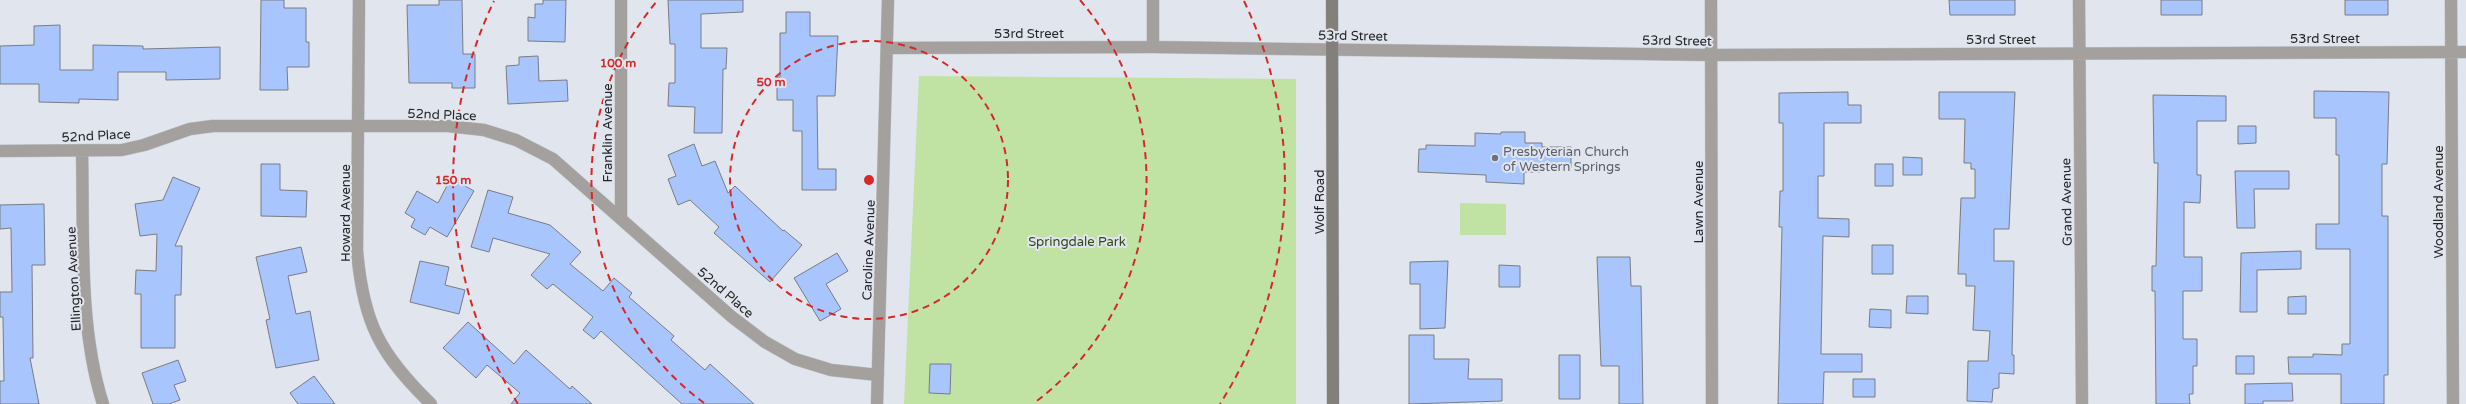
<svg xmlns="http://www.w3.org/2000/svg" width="2466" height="404" font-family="'Varela Round',sans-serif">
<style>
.green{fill:#c0e3a3}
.building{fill:#a9c5fd;stroke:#797c83}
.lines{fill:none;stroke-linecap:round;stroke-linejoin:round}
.street-casing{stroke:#bfc3ca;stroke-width:13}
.secondary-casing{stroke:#bfc3ca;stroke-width:13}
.street{stroke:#a3a09e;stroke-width:12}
.secondary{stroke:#837f7b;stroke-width:12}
.ring{fill:none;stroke:#d62828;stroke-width:2;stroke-dasharray:7 5}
.worship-dot{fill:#6b7280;stroke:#e1e5ed;stroke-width:1.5}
.labels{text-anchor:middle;stroke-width:4;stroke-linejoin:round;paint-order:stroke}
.street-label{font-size:13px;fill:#242628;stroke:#e1e5ed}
.worship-label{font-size:13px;fill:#5b616d;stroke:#e1e5ed;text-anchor:start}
.park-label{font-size:13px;fill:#304816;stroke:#e1e5ed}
.centre{fill:#d62828;stroke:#e1e5ed;stroke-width:2}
.ring-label{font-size:12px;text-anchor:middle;font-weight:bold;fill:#d62828;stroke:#e1e5ed;stroke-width:4;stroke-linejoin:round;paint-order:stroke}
</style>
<rect width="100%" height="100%" fill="#e1e5ed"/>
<path class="green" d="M919,76L1296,79V404H904Z
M1460,203L1506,204V235H1460Z"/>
<path class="building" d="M261,0H284V8H306V42H309V67H287L288,90H260Z
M439,0H462L463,54H475V88H452V83H409L407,5H439Z
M543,0H566L565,42L528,41V17L535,18V4H543Z
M668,0H743V12L701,14V48H727L726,69H723L722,133H694L695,107L668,106L669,83H675V44H670Z
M1949,0H2015V15H1950Z
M2161,0H2202V15H2161Z
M2345,0H2388V15H2345Z
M786,12H810V36H838L835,96H817L818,169H836V190H802V131H793V100H777V77H780V33H786Z
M60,25V70H93V45L143,46V49L220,47V79L166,80V72H118V100L79,99V103L39,102V84H0V46L34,45V26Z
M538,56L539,81L567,80L568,101L508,104L506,66L519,65V57Z
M2314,91L2389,92L2387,164H2382V216H2388V375H2384V404H2341V374H2289L2288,357H2313V354L2342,355V344H2350V249H2316V224H2339V155H2336V118H2314Z
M1848,92V105H1861V123H1824V176H1818V218L1849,219V237L1823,236L1821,354H1862V372H1824L1823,404H1778L1782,227H1779L1780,191H1783V123H1779V93Z
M1939,92H2015L2009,229H1994V261H2014L2012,355H2014V374L1999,373V388L1993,389L1992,402L1967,401L1968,361H1988L1990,331L1973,330L1975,286H1966V274H1958L1961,198H1975V169H1971V163H1964L1965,119H1939Z
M2153,95L2226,96V121H2197V175H2201L2200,203L2184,202V257H2202V291H2183V339H2197V366H2193V394H2189L2190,404H2156L2155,291H2152V266H2156L2158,163H2154Z
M2238,126H2256V143L2238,144Z
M1501,132H1525V143H1542V147H1571V168H1542L1541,172H1524V184L1486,182V175L1418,172L1419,149H1426V145L1475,146V133L1501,134Z
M694,144L702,166L715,161L728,193L735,186L783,231L784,230L802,245L770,282L714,233L719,227L690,200L678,205L668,179L676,176L668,155Z
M1903,157L1922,158V175H1903Z
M261,164H280V190L307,191L306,217L261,216Z
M1875,164H1893V186H1875Z
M2235,171H2289V189H2254L2255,228H2237Z
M173,177L200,188L175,246H182L181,295H175V348H141V294H135L136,270L156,271L157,234L140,236L135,204L163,200Z
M451,178L474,191L447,237L430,227L425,235L411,227L415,219L405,213L417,191L438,203Z
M488,190L513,197L508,213L550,225L581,252L570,264L603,291L614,278L632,293L629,297L674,336L671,340L705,370L710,364L754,404H682L601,331L594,339L583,330L593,317L553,284L547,289L531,275L550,254L493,238L489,252L471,247Z
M44,204L45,265H32L33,358H30L39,404H0V381H4L3,317H0V292H12L11,228L0,229V205Z
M1872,245H1893V274H1872Z
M301,247L307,272L288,276L296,314L310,311L319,360L276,368L266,320L270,319L256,257Z
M2301,251V269L2257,270V312H2240L2241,253Z
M837,253L848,271L826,284L841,309L820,321L794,278Z
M1597,257H1630L1631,286H1641L1643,404H1619V366H1601Z
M420,261L449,267L445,285L465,290L459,314L410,302Z
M1448,261L1445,328L1420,329V284H1410V262Z
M1499,265L1520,266V287H1499Z
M1907,296H1928V314L1906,313Z
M2306,296V314H2288V297Z
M1870,309L1891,310V328L1869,327Z
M468,322L514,364L526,350L570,389L572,386L592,404H511L520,393L487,365L476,378L443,348Z
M1409,335H1434V359H1469L1468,379H1502V401L1409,404Z
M1559,355H1580V399H1559Z
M2236,356H2254V374H2236Z
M178,360L186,381L174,385L180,400L169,404H153L142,373Z
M930,364H951L950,394L929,393Z
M314,376L335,404H298L290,393Z
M1853,379H1875V397H1853Z
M2292,383L2293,401H2263V404H2245V384Z"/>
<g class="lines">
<g class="street-casing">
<path id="street" d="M359,0L357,250C363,323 380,354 431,404
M621,0V218
M1711,0L1712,404
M2079,0L2082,404
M2451,0L2453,404
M1153,47V0
M887,48L1153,47L1711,55L2466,52
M0,151L122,150L144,145L190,129L213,126H448L484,130L516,140L553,159L732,317L765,342L795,359L831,370L878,375
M82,151C84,232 78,326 103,404
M877,404L888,0"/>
</g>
<g class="secondary-casing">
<path id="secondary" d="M1332,0L1333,404"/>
</g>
<use href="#street" class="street"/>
<use href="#secondary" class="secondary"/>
</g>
<g class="ring">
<circle cx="869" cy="180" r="139"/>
<path d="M704 403A277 277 0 0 1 658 0M1080 0A277 277 0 0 1 1034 403"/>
<path d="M518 404A416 416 0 0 1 494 1M1244 1A416 416 0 0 1 1220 404"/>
</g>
<circle class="worship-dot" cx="1495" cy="158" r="4"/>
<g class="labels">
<g class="street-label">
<text x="1029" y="38">53rd Street</text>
<text transform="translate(1353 35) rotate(1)" y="5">53rd Street</text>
<text x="2325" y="43">53rd Street</text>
<text x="2001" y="44">53rd Street</text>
<text transform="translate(1677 40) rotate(1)" y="5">53rd Street</text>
<text transform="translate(442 114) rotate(2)" y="5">52nd Place</text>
<text transform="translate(607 133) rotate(-90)" y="5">Franklin Avenue</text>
<text transform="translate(96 135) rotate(-3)" y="5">52nd Place</text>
<text transform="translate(1319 202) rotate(-90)" y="5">Wolf Road</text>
<text transform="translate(1698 202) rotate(-90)" y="5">Lawn Avenue</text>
<text transform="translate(2066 202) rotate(-91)" y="5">Grand Avenue</text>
<text transform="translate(2438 202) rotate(-90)" y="5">Woodland Avenue</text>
<text transform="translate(345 213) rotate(-90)" y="5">Howard Avenue</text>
<text transform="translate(868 250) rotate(-88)" y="5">Caroline Avenue</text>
<text transform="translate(73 279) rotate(-93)" y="5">Ellington Avenue</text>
<text transform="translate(726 292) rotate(41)" y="5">52nd Place</text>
</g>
<g class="worship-label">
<text x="1503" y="156">Presbyterian Church<tspan x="1503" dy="15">of Western Springs</tspan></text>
</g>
<g class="park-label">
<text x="1077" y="246">Springdale Park</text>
</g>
</g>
<circle cx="869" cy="180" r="6" class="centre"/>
<g class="ring-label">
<text x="618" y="67">100 m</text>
<text x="771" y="86">50 m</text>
<text x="453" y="184">150 m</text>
</g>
</svg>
